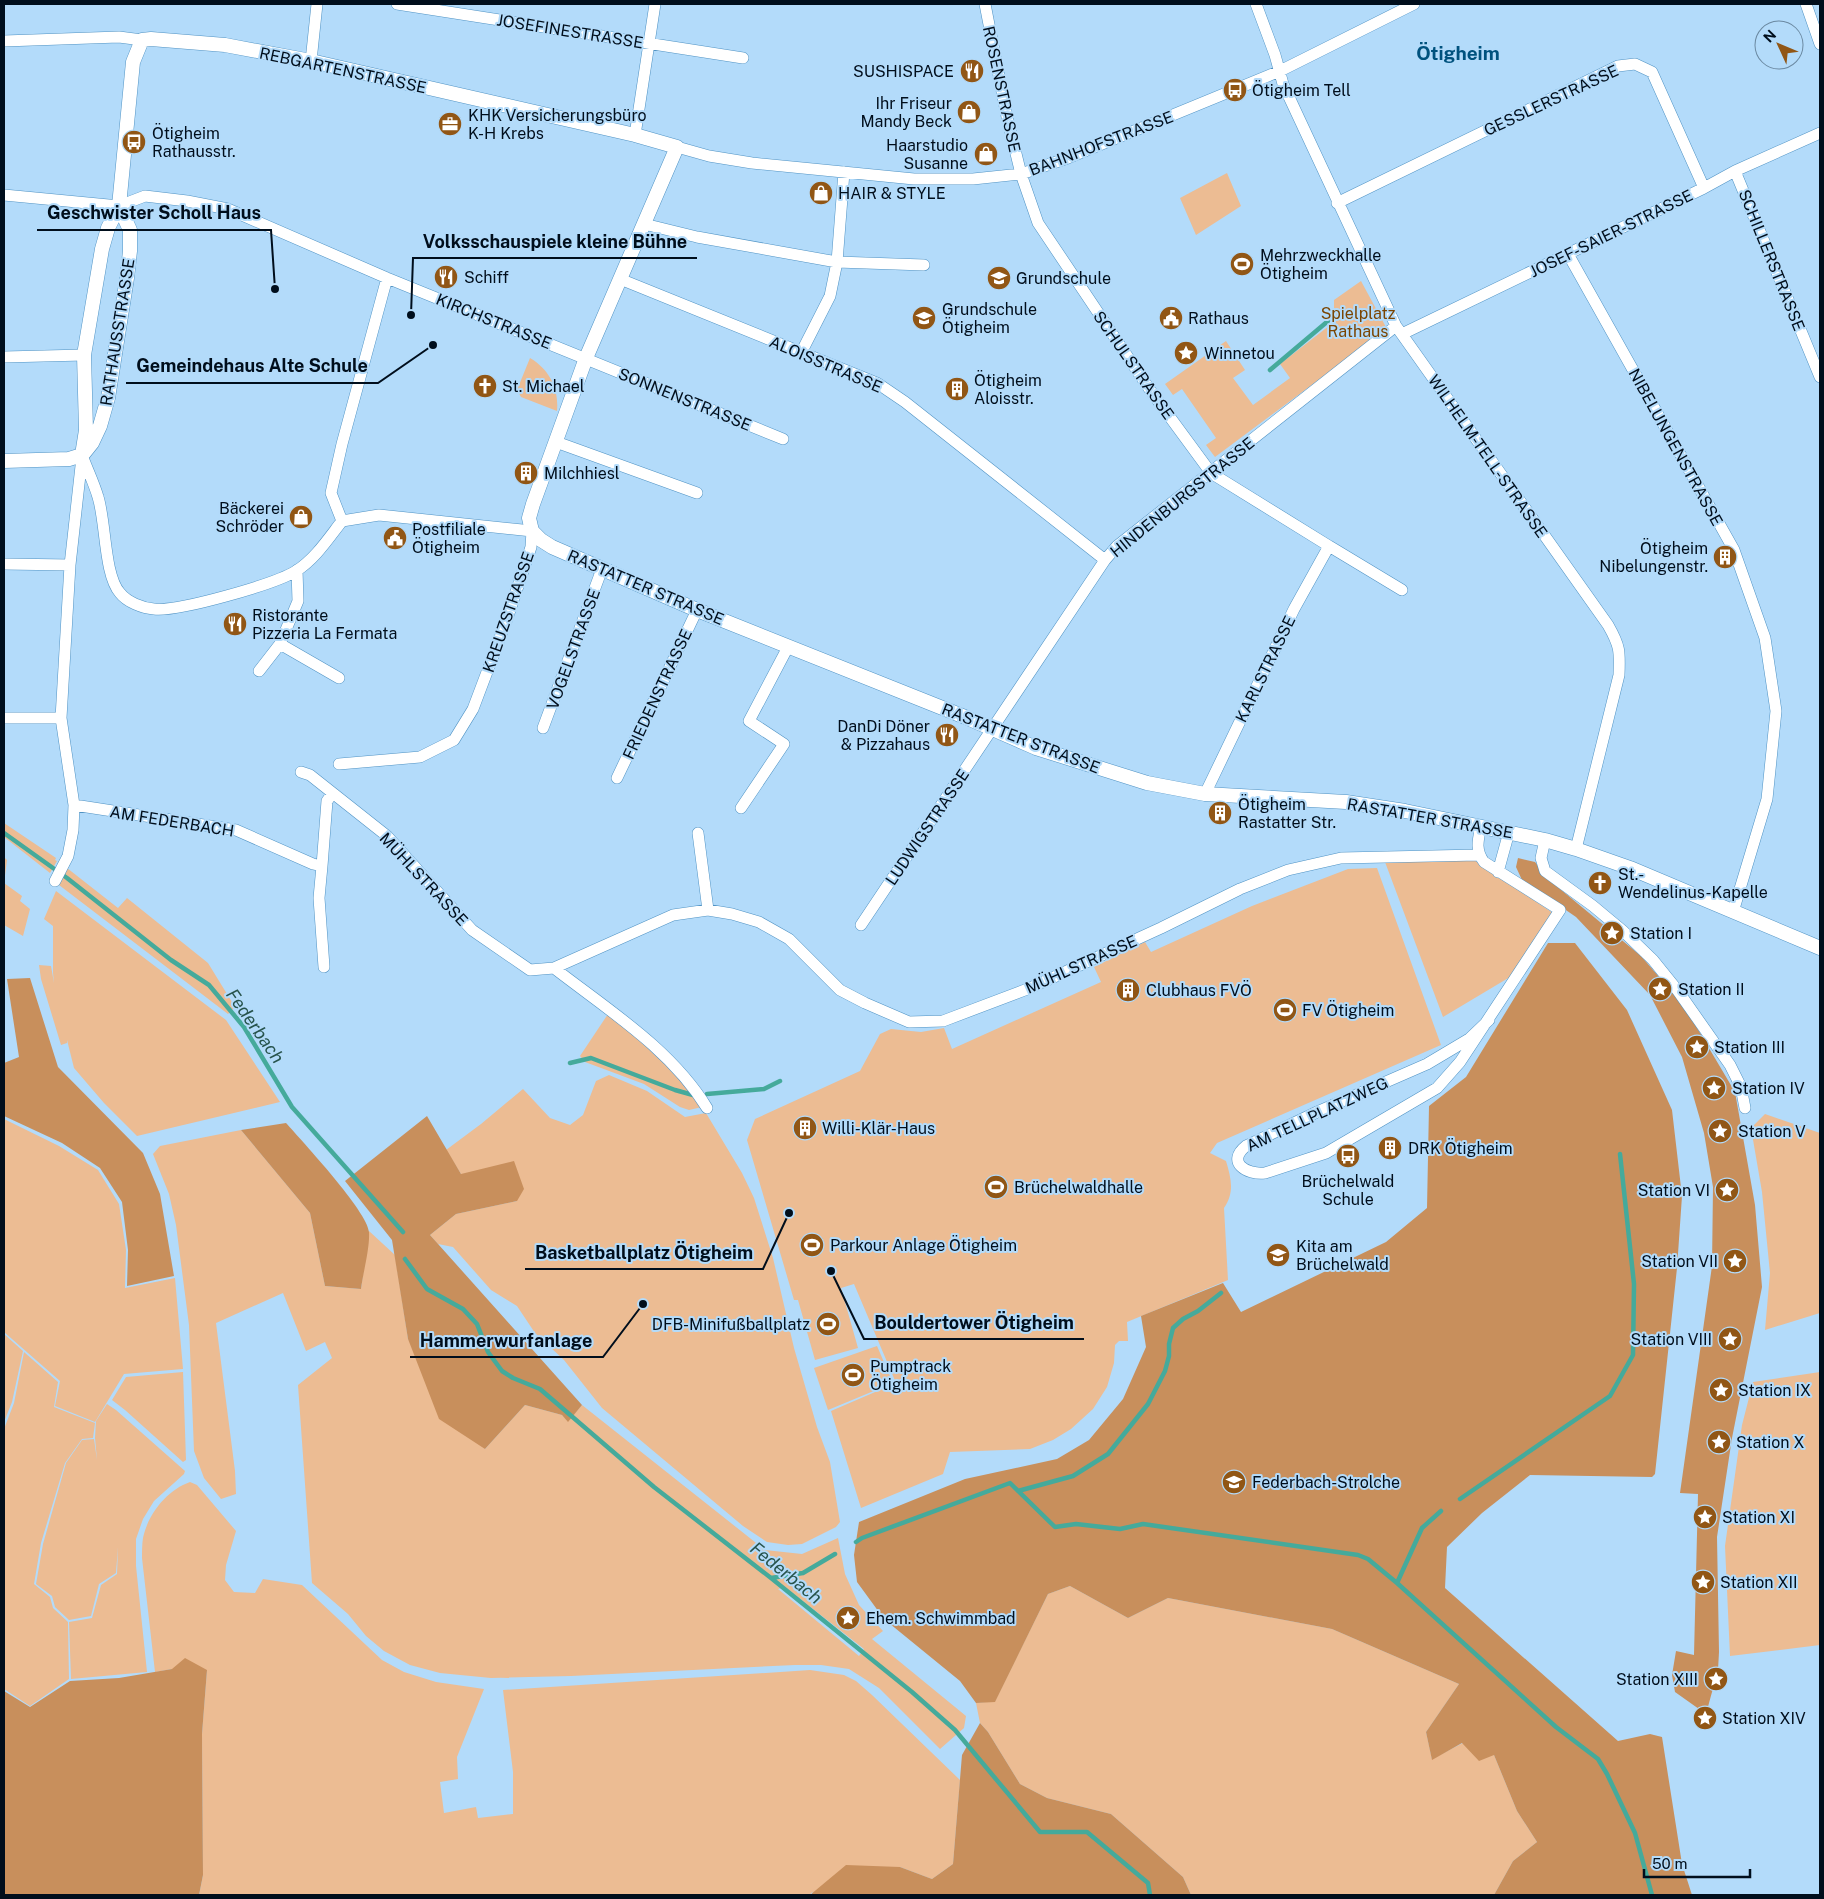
<svg xmlns="http://www.w3.org/2000/svg" width="1824" height="1899" font-family="'Public Sans',sans-serif">
<style>
.green{fill:#ecbc93;fill-rule:evenodd}
.forest{fill:#c88f5c}
.lines{fill:none;stroke-linecap:round;stroke-linejoin:round}
.stream{stroke:#45aa9b;stroke-width:4.5}
.minor-casing{stroke:#5093c4;stroke-width:12}
.tertiary-casing{stroke:#5093c4;stroke-width:15}
.minor{stroke:#fff;stroke-width:11}
.tertiary{stroke:#fff;stroke-width:14}
.labels{text-anchor:middle;stroke-width:4;stroke-linejoin:round;paint-order:stroke}
.street-label{font-size:16px;fill:#000e1c;stroke:#b3dbfa}
.poi-label{font-size:16px;fill:#000e1c;stroke:#b3dbfa;text-anchor:start}
.park-label{font-size:16px;fill:#7a4401;stroke:#b3dbfa}
.water-label{font-size:18px;font-style:italic;fill:#27534c;stroke:#b3dbfa}
.quarter-label{font-size:19px;font-weight:bold;fill:#00527e;stroke:#b3dbfa}
.leader{fill:none;stroke:#000e1c;stroke-width:2}
.callout-dot{fill:#000e1c;stroke:#b3dbfa;stroke-width:2}
.callout-label{font-size:18px;text-anchor:middle;font-weight:bold;fill:#000e1c;stroke:#b3dbfa;stroke-width:4;stroke-linejoin:round;paint-order:stroke}
</style>
<rect width="100%" height="100%" fill="#b3dbfa"/>
<path class="green" d="M1227,173L1241,206L1196,235L1180,198Z
M1361,281L1387,329L1215,457L1206,445L1216,438L1182,389L1173,395L1165,384L1226,341L1245,370L1233,378L1253,405L1290,378L1280,364L1334,322V300Z
M530,358C550,370 559,389 557,411L521,397L517,390Z
M4,823L56,858L55,860L57,861L50,873L4,837Z
M4,857L7,860L4,883L22,896L20,901L30,909L23,936L4,925Z
M1474,860L1553,913L1510,977L1443,1017L1385,862Z
M67,868L118,908L127,898L208,963L235,1007L228,1014L59,885Z
M1377,868L1441,1045L1217,1143L1210,1153L1226,1161C1231,1178 1235,1192 1224,1208L1228,1280L1127,1322L1128,1341H1119L1115,1345L1114,1363L1107,1387L1093,1409L1071,1429L1053,1440L1030,1449L950,1452L943,1474L861,1508L831,1411L896,1383L854,1284L841,1288L858,1348L815,1360L798,1300H794L747,1140L755,1119L860,1071L880,1034L891,1029L921,1032L944,1028L952,1049L1101,982L1094,967L1145,942L1151,952L1252,906L1348,869Z
M56,891L226,1020L280,1102L137,1136L104,1103L74,1068L67,1040V1043L61,1045L41,979L39,965L51,966L54,983L53,973V926L44,919Z
M608,1014L653,1048L702,1107L689,1110L680,1107L644,1084L585,1062L580,1056Z
M609,1075L647,1091L685,1117L706,1113L742,1173L754,1198L773,1258L794,1348L817,1427L830,1462L840,1522L836,1527L802,1544L788,1545L767,1542L743,1526L602,1408L564,1360L535,1333L517,1306L491,1290L453,1247L438,1244L430,1235L456,1214L517,1201L461,1174L446,1150L481,1124L523,1089L550,1118L570,1125L583,1115L596,1081Z
M1765,1114L1820,1133V1313L1765,1330L1770,1273L1762,1192L1751,1128Z
M4,1119L59,1146L98,1170L119,1204L126,1250L125,1288L175,1278L183,1369L124,1374L95,1422L55,1406L60,1381L4,1332Z
M241,1130L310,1213L325,1286L361,1289L369,1231L395,1255L408,1339L485,1449L525,1405L562,1415L568,1421L582,1405L765,1550L802,1554L838,1538L845,1574L859,1605L883,1631L872,1639L966,1716L964,1728L940,1749L879,1688L849,1669L821,1665H795L571,1676L491,1678L440,1673L410,1665L384,1651L366,1636L348,1614L312,1583L298,1385L332,1358L325,1342L306,1351L283,1293L216,1323L235,1471L236,1494L221,1499L204,1478L194,1451L189,1325L176,1225L169,1194L153,1154L160,1146ZM785,1587L864,1649L859,1656L778,1589Z
M4,1334L23,1351L12,1402L4,1422Z
M877,1346L893,1383L828,1410L814,1368Z
M24,1352L58,1382L54,1407L95,1423L93,1438L82,1439L65,1463L41,1543L34,1584L50,1597L53,1608L68,1622L69,1679L30,1706L4,1689V1429L14,1403Z
M183,1372L186,1460L183,1462L125,1410L112,1400L126,1377Z
M1820,1372V1645L1730,1656L1725,1546L1742,1425L1753,1382Z
M107,1404L116,1410L185,1471L184,1474L154,1501L143,1519L136,1539V1566L147,1672L71,1679L69,1622L92,1618L101,1585L117,1574L118,1547L116,1573L99,1584L91,1616L69,1620L55,1607L52,1596L36,1584L43,1544L66,1463L82,1440L94,1439L97,1460L95,1438L96,1421Z
M190,1482L197,1485L236,1531L226,1565L225,1580L234,1592L255,1593L263,1579L302,1585L382,1660L404,1672L436,1682L484,1689L457,1757L458,1779L440,1782L444,1813L476,1807L478,1818L513,1814V1772L503,1690L810,1670L844,1675L856,1681L872,1695L960,1780L953,1864L932,1879L900,1867L811,1893L810,1895H199L203,1875L202,1734L207,1670L172,1669L155,1672L142,1558C142,1552 142,1544 143,1538C148,1514 167,1490 190,1482Z
M1070,1586L1128,1618L1168,1598L1332,1629L1459,1684L1426,1732L1432,1759L1463,1743L1494,1755L1517,1811L1537,1842L1513,1861L1494,1895H1191L1183,1877L1111,1814L1047,1798L1020,1784L988,1732L980,1723L976,1703L995,1701L1048,1594Z"/>
<path class="forest" d="M1518,858L1535,862L1548,879L1641,956L1684,1006L1735,1092L1755,1205L1762,1287L1732,1438L1717,1537L1719,1652L1718,1670L1706,1714L1675,1692L1672,1675L1676,1651L1694,1655L1698,1494L1680,1493L1712,1266L1713,1187L1704,1133L1682,1057L1650,995L1576,917L1522,880L1516,867Z
M1548,943H1575L1627,1010L1672,1110L1682,1196L1677,1268L1655,1474L1652,1477L1530,1475L1482,1513L1447,1547L1445,1588L1618,1741L1650,1734L1662,1737L1682,1864L1692,1895H1494L1513,1861L1537,1842L1517,1811L1494,1755L1479,1761L1462,1743L1432,1760L1426,1732L1459,1684L1332,1629L1168,1598L1128,1618L1070,1586L1048,1594L995,1702L976,1703L960,1681L884,1619L857,1582L854,1555L859,1522L965,1479L1057,1459L1089,1440L1123,1399L1146,1347L1141,1316L1223,1283L1241,1312L1386,1242L1427,1208L1429,1106L1466,1077Z
M30,978L58,1067L143,1153L160,1194L174,1276L127,1286L128,1250L122,1202L100,1168L62,1143L4,1116V1063L19,1057L7,979Z
M427,1116L461,1174L514,1161L524,1189L517,1201L456,1214L430,1235L582,1405L568,1422L562,1415L525,1405L485,1449L439,1419L408,1339L392,1240L345,1181Z
M286,1123C302,1141 368,1212 369,1232C370,1248 363,1273 361,1289L325,1286L310,1213L241,1130Z
M185,1658L207,1670L202,1734L203,1875L199,1895H4V1691L30,1707L70,1681L119,1678L172,1669Z
M980,1723L988,1732L1020,1784L1047,1798L1111,1814L1183,1877L1191,1895H810L846,1865L900,1867L932,1879L953,1864L962,1755Z"/>
<g class="lines">
<path class="stream" d="M1270,370L1328,321
M4,833L67,878L171,960L209,985L244,1027L292,1107L403,1232
M570,1063L591,1058L675,1090L693,1095
M707,1094L764,1089L780,1081
M405,1259L427,1289L463,1309L477,1324L488,1352L502,1371L513,1378L540,1389L654,1487L771,1578L912,1692L955,1730L1040,1832H1087L1148,1883L1150,1895
M1018,1491L1073,1476L1108,1454L1148,1404L1165,1371L1169,1356V1344L1173,1328L1183,1319L1198,1311L1221,1293
M1460,1499L1610,1396L1633,1355L1634,1284L1620,1154
M856,1542L862,1538L1010,1483L1055,1527L1076,1524L1120,1529L1143,1524L1358,1555L1368,1559L1397,1583L1556,1727L1598,1759L1607,1774L1635,1833L1652,1895
M771,1578L803,1573L835,1554
M1397,1583L1422,1528L1441,1511"/>
<g class="minor-casing">
<path id="minor" d="M397,4L743,58
M985,4L1007,117L1021,174L1038,223L1150,390L1211,473L1329,546L1294,609L1205,794
M1256,4L1275,55L1283,84L1396,326L1608,625C1620,646 1620,651 1619,675L1576,849
M1806,4L1820,44
M4,41L119,37L142,40
M311,61L317,4
M635,135L655,4
M677,147L709,156L752,163L914,179H973L1021,174L1068,158L1280,71L1414,4
M1735,171L1820,377
M4,195L119,206L145,196L187,201L228,209L387,278L783,439
M1337,203L1618,66L1635,64L1652,72L1704,188
M644,224L697,237L837,262L924,265
M1568,254L1734,550L1765,638L1776,711L1767,799L1733,912
M620,279L877,383L905,402L1105,560
M1402,334L1704,188L1735,171L1820,133
M801,353L830,296L837,262L844,172
M4,357L84,355
M556,442L697,493
M82,455C87,469 94,483 98,497C106,522 104,575 120,593C127,602 142,608 154,609C178,612 275,584 296,571C315,559 328,539 342,521L379,515L532,531L531,547L507,619L473,709L454,740L420,757L339,764
M342,521L331,493L342,444L387,278
M1329,546L1402,590
M4,564L70,565
M280,644L339,678
M259,671L280,644L298,601L297,570
M4,718H61
M543,728L602,569
M301,772L310,775L387,836L472,930L530,970L554,968L673,915L708,910L732,914L759,922L789,939L840,990L865,1003L909,1022L943,1021L1030,988L1161,928L1240,889L1288,870L1341,858L1478,855
M617,778L697,610
M74,805L236,830L313,864L322,866L327,801L332,794
M741,808L784,744L749,721L788,647
M1481,826C1478,840 1475,850 1484,862L1560,910L1460,1062L1437,1088L1326,1153L1265,1173C1246,1175 1226,1162 1246,1146L1317,1112L1427,1064L1469,1039L1489,1020
M698,833L708,910
M1545,840L1541,858L1545,871L1593,906L1623,931L1653,960L1678,991L1730,1065L1741,1087L1745,1108
M322,866L319,898L324,967
M1498,872L1509,832
M55,881L68,856L73,830L74,805L61,718L70,565L82,457
M861,925L1105,560L1117,546L1396,326
M554,968C608,1010 671,1049 707,1108"/>
</g>
<g class="tertiary-casing">
<path id="tertiary" d="M84,453L92,443L100,426L108,398L127,278L130,251V230L119,206
M82,455L86,430L84,355L102,249L108,228L119,206L133,62L142,40L151,39L225,45L311,61L635,135L677,147L586,358L533,504L529,518L532,531L541,540L552,547L697,610L965,717L1036,748L1147,783L1205,794L1346,802L1405,811L1545,840L1576,849L1630,868L1820,948
M4,461L69,459L82,455"/>
</g>
<use href="#minor" class="minor"/>
<use href="#tertiary" class="tertiary"/>
</g>
<defs>
<g id="restaurant-disc" transform="scale(1.25)"><circle r="9.5" fill="#915615" stroke="#b3dbfa"/><path d="M-5-6h1v4h1v-4h1v4h1v-4h1v5L-1.5 .5V6h-2V.5L-5-1ZM5-6V6H3V1.5H1.5Q1.5-4 5-6Z" fill="#fff"/></g>
<g id="bus-disc" transform="scale(1.25)"><circle r="9.5" fill="#915615" stroke="#b3dbfa"/><path d="M-5-6H5V4H4V6H2V4H-2V6H-4V4H-5ZM-3.5-4V0h7V-4ZM-3.5 1.2v1.5H-2V1.2ZM2 1.2v1.5H3.5V1.2Z" fill="#fff"/></g>
<g id="shop-disc" transform="scale(1.25)"><circle r="9.5" fill="#915615" stroke="#b3dbfa"/><path d="M-5-2.5h2.3a2.7 3.5 0 0 1 5.4 0H5L5.5 6h-11ZM-1.5-2.5h3a1.5 2.3 0 0 0-3 0Z" fill="#fff"/></g>
<g id="office-disc" transform="scale(1.25)"><circle r="9.5" fill="#915615" stroke="#b3dbfa"/><path d="M-6-3h4V-5.5h4V-3h4V5H-6ZM-1-4.5V-3h2v-1.5ZM-6 0V1H6V0Z" fill="#fff"/></g>
<g id="stadium-disc" transform="scale(1.25)"><circle r="9.5" fill="#915615" stroke="#b3dbfa"/><path d="M0-5a6.5 5 0 1 0 0 10a6.5 5 0 1 0 0-10ZM-3.5-1.8h7v3.6h-7Z" fill="#fff"/></g>
<g id="school-disc" transform="scale(1.25)"><circle r="9.5" fill="#915615" stroke="#b3dbfa"/><path d="M0-5L7-2L0 1L-7-2ZM-4 1L0 2.5L4 1V4Q0 6-4 4Z" fill="#fff"/></g>
<g id="civic-disc" transform="scale(1.25)"><circle r="9.5" fill="#915615" stroke="#b3dbfa"/><path d="M-.6-6.5H3V-4.5H.6V-3L4-1V1h2V6H-6V1h2V-1L-.6-3ZM-1.2 2.5V6h2.4V2.5Z" fill="#fff"/></g>
<g id="sight-disc" transform="scale(1.25)"><circle r="9.5" fill="#915615" stroke="#b3dbfa"/><path d="M0-6L1.8-2.2L6-1.7L2.9 1.2L3.7 5.4L0 3.3L-3.7 5.4L-2.9 1.2L-6-1.7L-1.8-2.2Z" fill="#fff"/></g>
<g id="church-disc" transform="scale(1.25)"><circle r="9.5" fill="#915615" stroke="#b3dbfa"/><path d="M-1.2-6h2.4v3.5h3.3v2.4h-3.3V6h-2.4V-.1h-3.3v-2.4h3.3Z" fill="#fff"/></g>
<g id="building-disc" transform="scale(1.25)"><circle r="9.5" fill="#915615" stroke="#b3dbfa"/><path d="M-4-6H4V6H1V3H-1V6H-4ZM-2.5-4.3h1.7v1.8h-1.7ZM.8-4.3h1.7v1.8H.8ZM-2.5-1h1.7V.8h-1.7ZM.8-1h1.7V.8H.8Z" fill="#fff"/></g>
</defs>
<g fill-rule="evenodd">
<use href="#restaurant-disc" x="972" y="71"/>
<use href="#bus-disc" x="1235" y="90"/>
<use href="#shop-disc" x="969" y="112"/>
<use href="#office-disc" x="450" y="124"/>
<use href="#bus-disc" x="134" y="142"/>
<use href="#shop-disc" x="986" y="154"/>
<use href="#shop-disc" x="821" y="193"/>
<use href="#stadium-disc" x="1242" y="264"/>
<use href="#restaurant-disc" x="446" y="277"/>
<use href="#school-disc" x="999" y="278"/>
<use href="#school-disc" x="924" y="318"/>
<use href="#civic-disc" x="1171" y="318"/>
<use href="#sight-disc" x="1186" y="353"/>
<use href="#church-disc" x="485" y="386"/>
<use href="#building-disc" x="957" y="389"/>
<use href="#building-disc" x="526" y="473"/>
<use href="#shop-disc" x="301" y="517"/>
<use href="#civic-disc" x="395" y="538"/>
<use href="#building-disc" x="1725" y="557"/>
<use href="#restaurant-disc" x="235" y="624"/>
<use href="#restaurant-disc" x="947" y="735"/>
<use href="#building-disc" x="1220" y="813"/>
<use href="#church-disc" x="1600" y="883"/>
<use href="#sight-disc" x="1612" y="933"/>
<use href="#sight-disc" x="1660" y="989"/>
<use href="#building-disc" x="1128" y="990"/>
<use href="#stadium-disc" x="1285" y="1010"/>
<use href="#sight-disc" x="1697" y="1047"/>
<use href="#sight-disc" x="1714" y="1088"/>
<use href="#building-disc" x="805" y="1128"/>
<use href="#sight-disc" x="1720" y="1131"/>
<use href="#building-disc" x="1390" y="1148"/>
<use href="#bus-disc" x="1348" y="1156"/>
<use href="#stadium-disc" x="996" y="1187"/>
<use href="#sight-disc" x="1727" y="1190"/>
<use href="#stadium-disc" x="812" y="1245"/>
<use href="#school-disc" x="1278" y="1255"/>
<use href="#sight-disc" x="1735" y="1261"/>
<use href="#stadium-disc" x="828" y="1324"/>
<use href="#sight-disc" x="1730" y="1339"/>
<use href="#stadium-disc" x="853" y="1375"/>
<use href="#sight-disc" x="1721" y="1390"/>
<use href="#sight-disc" x="1719" y="1442"/>
<use href="#school-disc" x="1234" y="1482"/>
<use href="#sight-disc" x="1705" y="1517"/>
<use href="#sight-disc" x="1703" y="1582"/>
<use href="#sight-disc" x="848" y="1618"/>
<use href="#sight-disc" x="1716" y="1679"/>
<use href="#sight-disc" x="1705" y="1718"/>
</g>
<g class="labels">
<g class="street-label">
<text transform="translate(570 31) rotate(9)" y="6">JOSEFINESTRASSE</text>
<text transform="translate(343 70) rotate(12)" y="6">REBGARTENSTRASSE</text>
<text transform="translate(1002 89) rotate(78)" y="6">ROSENSTRASSE</text>
<text transform="translate(1551 100) rotate(-25)" y="6">GESSLERSTRASSE</text>
<text transform="translate(1101 143) rotate(-21)" y="6">BAHNHOFSTRASSE</text>
<text transform="translate(1611 233) rotate(-26)" y="6">JOSEF-SAIER-STRASSE</text>
<text transform="translate(1772 260) rotate(68)" y="6">SCHILLERSTRASSE</text>
<text transform="translate(494 321) rotate(22)" y="6">KIRCHSTRASSE</text>
<text transform="translate(117 332) rotate(-81)" y="6">RATHAUSSTRASSE</text>
<text transform="translate(826 364) rotate(23)" y="6">ALOISSTRASSE</text>
<text transform="translate(1134 365) rotate(55)" y="6">SCHULSTRASSE</text>
<text transform="translate(685 399) rotate(22)" y="6">SONNENSTRASSE</text>
<text transform="translate(1676 447) rotate(61)" y="6">NIBELUNGENSTRASSE</text>
<text transform="translate(1488 456) rotate(55)" y="6">WILHELM-TELL-STRASSE</text>
<text transform="translate(1182 497) rotate(-39)" y="6">HINDENBURGSTRASSE</text>
<text transform="translate(646 587) rotate(23)" y="6">RASTATTER STRASSE</text>
<text transform="translate(508 612) rotate(-71)" y="6">KREUZSTRASSE</text>
<text transform="translate(573 649) rotate(-70)" y="6">VOGELSTRASSE</text>
<text transform="translate(1265 669) rotate(-64)" y="6">KARLSTRASSE</text>
<text transform="translate(657 694) rotate(-65)" y="6">FRIEDENSTRASSE</text>
<text transform="translate(1021 738) rotate(21)" y="6">RASTATTER STRASSE</text>
<text transform="translate(1430 818) rotate(10)" y="6">RASTATTER STRASSE</text>
<text transform="translate(172 821) rotate(9)" y="6">AM FEDERBACH</text>
<text transform="translate(927 827) rotate(-56)" y="6">LUDWIGSTRASSE</text>
<text transform="translate(424 879) rotate(47)" y="6">MÜHLSTRASSE</text>
<text transform="translate(1081 964) rotate(-24)" y="6">MÜHLSTRASSE</text>
<text transform="translate(1317 1114) rotate(-25)" y="6">AM TELLPLATZWEG</text>
</g>
<g class="poi-label">
<text x="954" y="77" text-anchor="end">SUSHISPACE</text>
<text x="1252" y="96">Ötigheim Tell</text>
<text x="952" y="109" text-anchor="end">Ihr Friseur<tspan x="952" dy="18">Mandy Beck</tspan></text>
<text x="468" y="121">KHK Versicherungsbüro<tspan x="468" dy="18">K-H Krebs</tspan></text>
<text x="152" y="139">Ötigheim<tspan x="152" dy="18">Rathausstr.</tspan></text>
<text x="968" y="151" text-anchor="end">Haarstudio<tspan x="968" dy="18">Susanne</tspan></text>
<text x="838" y="199">HAIR &amp; STYLE</text>
<text x="1260" y="261">Mehrzweckhalle<tspan x="1260" dy="18">Ötigheim</tspan></text>
<text x="464" y="283">Schiff</text>
<text x="1016" y="284">Grundschule</text>
<text x="942" y="315">Grundschule<tspan x="942" dy="18">Ötigheim</tspan></text>
<text x="1188" y="324">Rathaus</text>
<text x="1204" y="359">Winnetou</text>
<text x="974" y="386">Ötigheim<tspan x="974" dy="18">Aloisstr.</tspan></text>
<text x="502" y="392">St. Michael</text>
<text x="544" y="479">Milchhiesl</text>
<text x="284" y="514" text-anchor="end">Bäckerei<tspan x="284" dy="18">Schröder</tspan></text>
<text x="412" y="535">Postfiliale<tspan x="412" dy="18">Ötigheim</tspan></text>
<text x="1708" y="554" text-anchor="end">Ötigheim<tspan x="1708" dy="18">Nibelungenstr.</tspan></text>
<text x="252" y="621">Ristorante<tspan x="252" dy="18">Pizzeria La Fermata</tspan></text>
<text x="930" y="732" text-anchor="end">DanDi Döner<tspan x="930" dy="18">&amp; Pizzahaus</tspan></text>
<text x="1238" y="810">Ötigheim<tspan x="1238" dy="18">Rastatter Str.</tspan></text>
<text x="1618" y="880">St.-<tspan x="1618" dy="18">Wendelinus-Kapelle</tspan></text>
<text x="1630" y="939">Station I</text>
<text x="1678" y="995">Station II</text>
<text x="1146" y="996">Clubhaus FVÖ</text>
<text x="1302" y="1016">FV Ötigheim</text>
<text x="1714" y="1053">Station III</text>
<text x="1732" y="1094">Station IV</text>
<text x="822" y="1134">Willi-Klär-Haus</text>
<text x="1738" y="1137">Station V</text>
<text x="1408" y="1154">DRK Ötigheim</text>
<text x="1348" y="1187" text-anchor="middle">Brüchelwald<tspan x="1348" dy="18">Schule</tspan></text>
<text x="1014" y="1193">Brüchelwaldhalle</text>
<text x="1710" y="1196" text-anchor="end">Station VI</text>
<text x="830" y="1251">Parkour Anlage Ötigheim</text>
<text x="1296" y="1252">Kita am<tspan x="1296" dy="18">Brüchelwald</tspan></text>
<text x="1718" y="1267" text-anchor="end">Station VII</text>
<text x="810" y="1330" text-anchor="end">DFB-Minifußballplatz</text>
<text x="1712" y="1345" text-anchor="end">Station VIII</text>
<text x="870" y="1372">Pumptrack<tspan x="870" dy="18">Ötigheim</tspan></text>
<text x="1738" y="1396">Station IX</text>
<text x="1736" y="1448">Station X</text>
<text x="1252" y="1488">Federbach-Strolche</text>
<text x="1722" y="1523">Station XI</text>
<text x="1720" y="1588">Station XII</text>
<text x="866" y="1624">Ehem. Schwimmbad</text>
<text x="1698" y="1685" text-anchor="end">Station XIII</text>
<text x="1722" y="1724">Station XIV</text>
</g>
<g class="park-label">
<text x="1358" y="319">Spielplatz<tspan x="1358" dy="18">Rathaus</tspan></text>
</g>
<g class="water-label">
<text transform="translate(255 1026) rotate(55)" y="6">Federbach</text>
<text transform="translate(786 1573) rotate(39)" y="6">Federbach</text>
</g>
<g class="quarter-label">
<text x="1458" y="60">Ötigheim</text>
</g>
</g>
<path class="leader" d="M275 289L271 230H37M411 315L413 258H697M433 345L378 383H126M789 1213L763 1269H525M831 1271L864 1339H1084M643 1304L603 1357H410"/>
<g class="callout-dot">
<circle cx="275" cy="289" r="5"/>
<circle cx="411" cy="315" r="5"/>
<circle cx="433" cy="345" r="5"/>
<circle cx="789" cy="1213" r="5"/>
<circle cx="831" cy="1271" r="5"/>
<circle cx="643" cy="1304" r="5"/>
</g>
<g class="callout-label">
<text x="154" y="219">Geschwister Scholl Haus</text>
<text x="555" y="248">Volksschauspiele kleine Bühne</text>
<text x="252" y="372">Gemeindehaus Alte Schule</text>
<text x="644" y="1259">Basketballplatz Ötigheim</text>
<text x="974" y="1329">Bouldertower Ötigheim</text>
<text x="506" y="1347">Hammerwurfanlage</text>
</g>
<rect width="1824" height="1899" fill="none" stroke="#000e1c" stroke-width="10"/>
<g transform="translate(1779 45) rotate(314)"><circle r="24" fill="#b3dbfa" stroke="#6b89a1"/>
<path d="M0-4L9 19L0 12L-9 19Z" fill="#915615"/>
<text y="-8" font-size="14" font-weight="bold" text-anchor="middle" fill="#000e1c">N</text>
</g>
<path d="M1644 1869v8h106v-8" fill="none" stroke="#000e1c" stroke-width="2.5"/>
<text x="1652" y="1869" font-size="15" fill="#000e1c" stroke="#b3dbfa" stroke-width="4" paint-order="stroke">50 m</text>
</svg>
